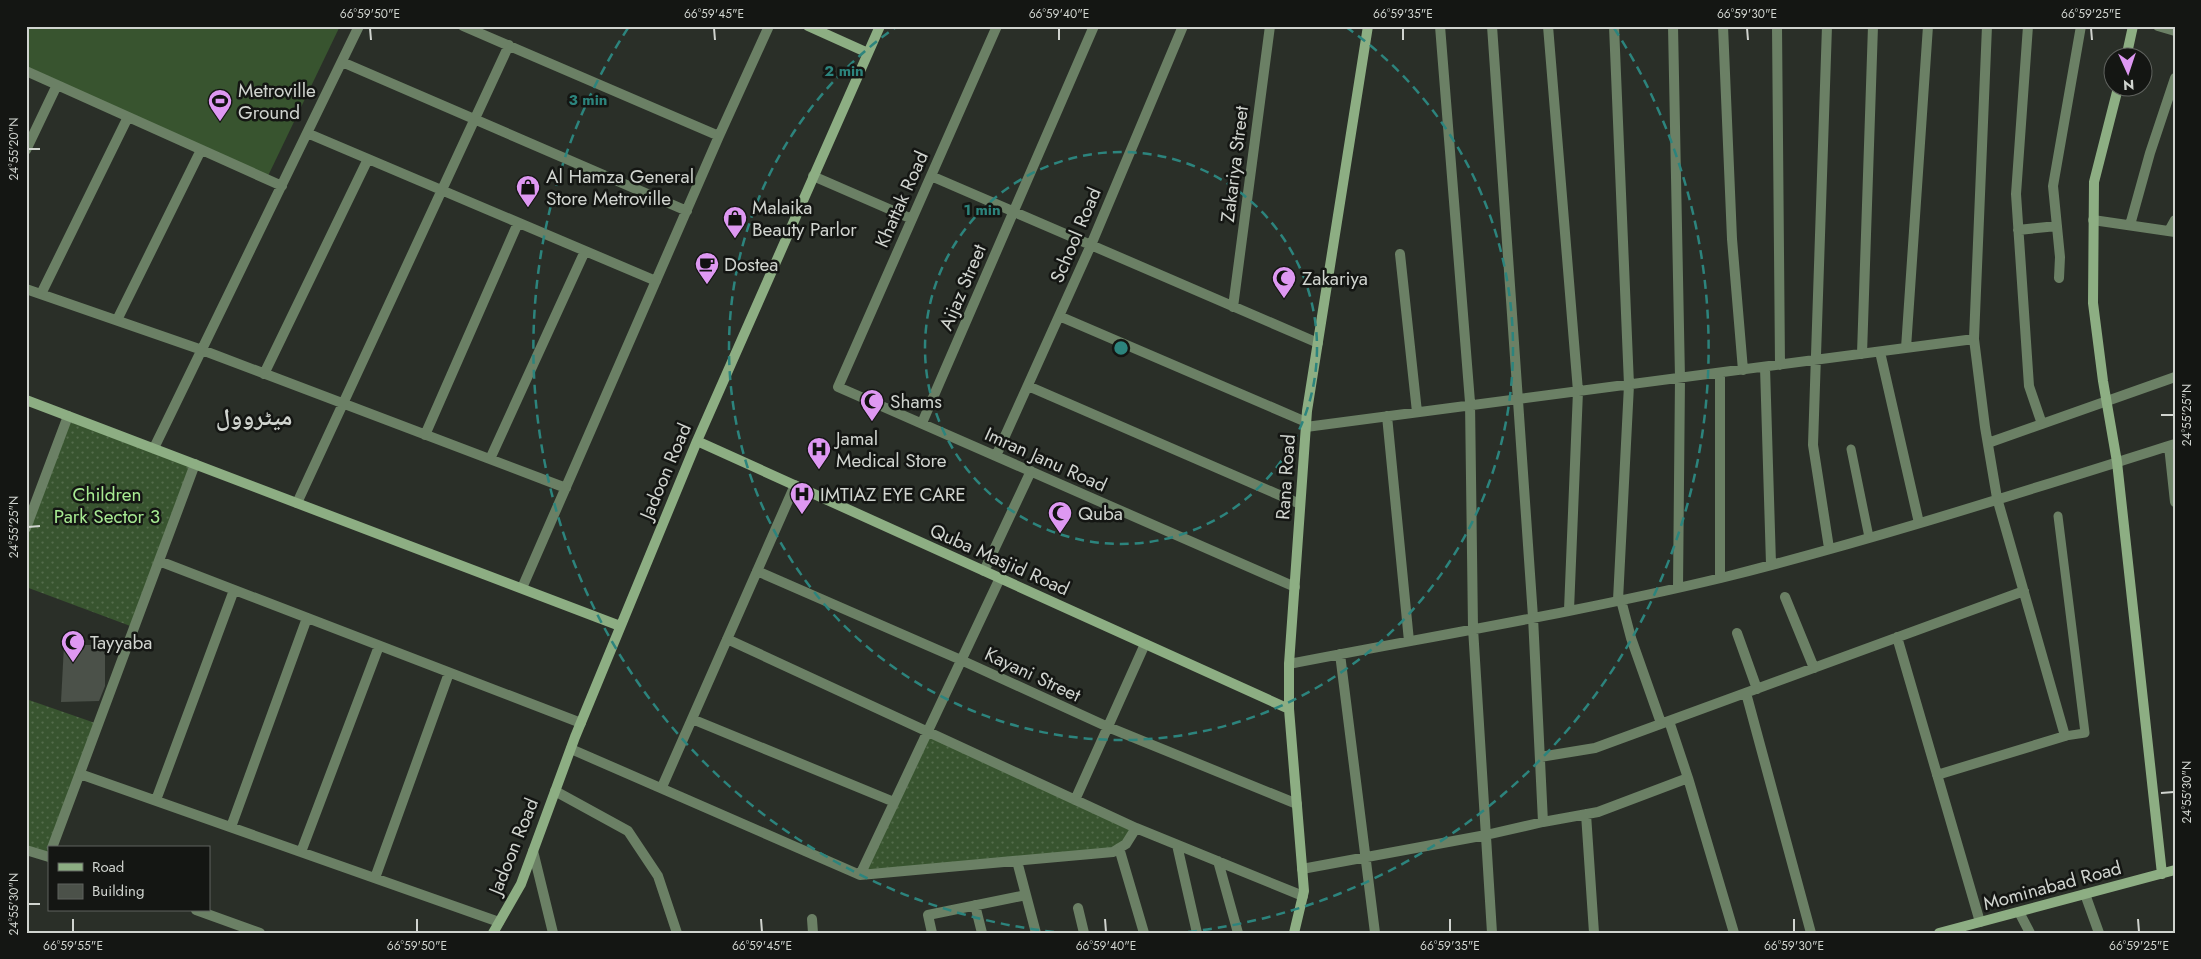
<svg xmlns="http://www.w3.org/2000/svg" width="2201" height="959" font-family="Jost,'Noto Naskh Arabic',sans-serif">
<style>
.grass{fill:url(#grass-dots)}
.pitch{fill:#38542f}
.building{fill:#4b5149}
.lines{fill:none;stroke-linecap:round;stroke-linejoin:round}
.lane{stroke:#6b8065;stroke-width:9}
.street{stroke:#6b8065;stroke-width:10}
.secondary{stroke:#8dae83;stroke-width:10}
.ticks{fill:none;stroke:#d0d4cf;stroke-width:2}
.ring{fill:none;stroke:#2c847d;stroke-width:2.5;stroke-dasharray:9 6}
.labels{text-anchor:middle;stroke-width:5;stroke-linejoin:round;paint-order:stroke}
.poi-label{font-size:19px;fill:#d0d4cf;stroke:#141613;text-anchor:start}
.street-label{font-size:19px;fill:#d0d4cf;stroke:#141613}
.park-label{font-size:19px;fill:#a7ea92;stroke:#141613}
.district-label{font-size:24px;font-weight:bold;fill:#d0d4cf;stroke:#141613}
.centre{fill:#2c847d;stroke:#141613;stroke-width:2.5}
.ring-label{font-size:15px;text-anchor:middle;font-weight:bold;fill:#2c847d;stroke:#141613;stroke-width:5;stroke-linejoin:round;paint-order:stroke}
.neatline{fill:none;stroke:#d0d4cf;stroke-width:2}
.ticks-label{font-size:12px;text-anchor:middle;fill:#d0d4cf}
</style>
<defs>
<pattern id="grass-dots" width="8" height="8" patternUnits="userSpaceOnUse" patternTransform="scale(1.25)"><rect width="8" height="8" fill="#38542f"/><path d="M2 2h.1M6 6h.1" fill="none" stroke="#546c4c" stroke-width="1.8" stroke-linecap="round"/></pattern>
</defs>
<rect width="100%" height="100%" fill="#2a2f28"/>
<path class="grass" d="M68,416L195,464L133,627L26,587V530Z
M26,699L98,724L49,848V858L26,851Z
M926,733L1136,828L1113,852L860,875Z"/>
<path class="pitch" d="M26,26H340L267,178L26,66Z"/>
<path class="building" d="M64,645H105V686L99,701L61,702Z"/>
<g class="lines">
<path class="lane" d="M1851,449L1869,537
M2058,516L2085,733L2065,736"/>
<path class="street" d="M463,26L719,136
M997,26L838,387L1295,587
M1440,26L1470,402L1473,628L1492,933
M1492,26L1533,617L1543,822
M1548,26L1578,391L1569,610
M1614,26L1629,385L1618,600
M1673,26L1680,378L1678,588
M1723,26L1732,239L1743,370
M1777,26L1780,365
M1827,26L1813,445L1829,548
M2028,26L2016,194L2029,386L2042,424
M2158,26L2175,31
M342,62L687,211
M26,71L282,186
M307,133L656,281
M26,150L57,85
M813,176L912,219
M931,176L1318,343
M2093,220L2175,232
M2130,225L2150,153L2175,78
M2018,230L2057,226
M2169,231L2175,220
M1400,254L1417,412
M2059,278L2060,257L2053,186L2081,26
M26,289L202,350L566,488
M41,294L128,117
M1233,307L1270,26
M1059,316L1306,422
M117,320L201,150
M1906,348L1928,26
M1880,352L1919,523
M1862,354L1873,26
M1765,367L1771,564
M1720,373V578
M264,374L368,159
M1028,386L1300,504
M1387,416L1409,641
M922,423L1094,26
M1306,427L1974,339
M425,435L518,223
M1988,443L2175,377
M2169,446L2175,502
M154,448L359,26
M996,456L1091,245L1183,26
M490,459L585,251
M297,503L509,45
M26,528L68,416
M159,561L581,723
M757,571L961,660L1108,727L1297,804
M984,571L1031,471
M522,588L719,136L769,26
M1785,597L1814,668
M1621,600L1631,638L1661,723
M1737,633L1757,689
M1897,637L1980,922
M727,639L1136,828L1303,896
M1340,654L1375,933
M1289,664C1433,636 1579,612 1721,578C1874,540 2025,491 2175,444
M1746,693L1811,933
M692,719L894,802
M1669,721L1688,778L1734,933
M571,749L860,875L1113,852L1126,844L1136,828
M1540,757L1595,748L2024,591
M80,774L499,922
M1937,775L2065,736L1997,498L1985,427L1974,339L1987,26
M662,787L795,485
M555,791L628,831L658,876L677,933
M156,800L234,590
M1075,800L1145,644
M1586,814L1594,933
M231,827L307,618
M1177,845L1197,933
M52,848L195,464
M1119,848L1144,933
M26,850L49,857
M533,851L553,933
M301,852L379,646
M1017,861L1036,933
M1218,861L1238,933
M1302,869L1486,835L1543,822L1598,812L1688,778
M860,875L1000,578
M375,878L449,673
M2085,894L2099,933
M975,905L982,933
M1078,908L1084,933
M196,910L260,933
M2019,912L2030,933
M812,919L813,933
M932,933L928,915L1026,895"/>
<path class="secondary" d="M808,26L868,53
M2126,58L2133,26
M2118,88L2094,182L2093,303L2103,381L2117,462L2162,874
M26,400L620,626
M697,441L1289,709
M493,933L521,884L575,737L697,441L880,26
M1294,933L1304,891L1289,709V664L1307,411L1368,26
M1939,933L2175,870"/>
</g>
<path class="ticks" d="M370,28L371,40M714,28L715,40M1059,28V40M1403,28V40M1747,28L1748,40M2091,28L2092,40M28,149H40M2161,415H2174M28,527L40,526M2161,793L2174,792M28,904H40M73,919V932M417,919V932M761,919L762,932M1105,919L1106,932M1450,919V932M1794,919V932M2138,919L2139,932"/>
<g class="ring">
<circle cx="1121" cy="348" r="196"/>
<path d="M1346 27A392 392 0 1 1 896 27"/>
<path d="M1054 932A588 588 0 0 1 628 28M1614 28A588 588 0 0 1 1188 932"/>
</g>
<defs>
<g id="stadium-pin" transform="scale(1.25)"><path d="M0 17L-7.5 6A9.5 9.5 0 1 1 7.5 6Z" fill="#de98f2" stroke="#141613"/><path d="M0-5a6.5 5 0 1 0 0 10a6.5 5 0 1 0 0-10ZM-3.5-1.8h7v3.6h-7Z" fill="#111"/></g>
<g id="shop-pin" transform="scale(1.25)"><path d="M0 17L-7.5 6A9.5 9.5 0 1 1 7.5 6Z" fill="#de98f2" stroke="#141613"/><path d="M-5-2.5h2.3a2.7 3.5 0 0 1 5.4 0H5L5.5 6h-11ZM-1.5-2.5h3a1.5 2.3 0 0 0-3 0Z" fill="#111"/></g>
<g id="cafe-pin" transform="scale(1.25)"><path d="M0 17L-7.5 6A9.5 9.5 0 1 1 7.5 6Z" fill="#de98f2" stroke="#141613"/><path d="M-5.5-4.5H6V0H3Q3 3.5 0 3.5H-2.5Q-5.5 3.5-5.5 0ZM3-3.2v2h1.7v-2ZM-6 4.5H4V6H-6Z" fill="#111"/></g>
<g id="mosque-pin" transform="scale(1.25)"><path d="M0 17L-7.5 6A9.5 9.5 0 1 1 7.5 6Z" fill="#de98f2" stroke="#141613"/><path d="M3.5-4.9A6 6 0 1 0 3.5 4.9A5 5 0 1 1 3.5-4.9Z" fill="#111"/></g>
<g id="hospital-pin" transform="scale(1.25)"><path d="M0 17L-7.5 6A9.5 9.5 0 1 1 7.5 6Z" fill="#de98f2" stroke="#141613"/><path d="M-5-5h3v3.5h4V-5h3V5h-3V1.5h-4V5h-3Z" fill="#111"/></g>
</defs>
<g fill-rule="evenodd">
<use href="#stadium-pin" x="220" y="101"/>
<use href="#shop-pin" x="528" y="187"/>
<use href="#shop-pin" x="735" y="218"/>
<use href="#cafe-pin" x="707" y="264"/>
<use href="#mosque-pin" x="1284" y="278"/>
<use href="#mosque-pin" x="872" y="401"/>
<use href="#hospital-pin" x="819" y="449"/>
<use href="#hospital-pin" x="802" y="494"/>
<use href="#mosque-pin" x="1060" y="513"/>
<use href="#mosque-pin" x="73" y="642"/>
</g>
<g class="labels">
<g class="poi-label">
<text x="238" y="97">Metroville<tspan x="238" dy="22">Ground</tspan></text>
<text x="546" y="183">Al Hamza General<tspan x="546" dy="22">Store Metroville</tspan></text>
<text x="752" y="214">Malaika<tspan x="752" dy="22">Beauty Parlor</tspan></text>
<text x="724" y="271">Dostea</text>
<text x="1302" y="285">Zakariya</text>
<text x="890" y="408">Shams</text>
<text x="836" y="445">Jamal<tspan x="836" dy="22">Medical Store</tspan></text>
<text x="820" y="501">IMTIAZ EYE CARE</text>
<text x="1078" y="520">Quba</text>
<text x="90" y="649">Tayyaba</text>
</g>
<g class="street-label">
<text transform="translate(1234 164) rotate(-83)" y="7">Zakariya Street</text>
<text transform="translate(901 199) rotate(-66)" y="7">Khattak Road</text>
<text transform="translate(1075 235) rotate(-67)" y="7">School Road</text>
<text transform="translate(962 287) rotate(-67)" y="7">Aijaz Street</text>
<text transform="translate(1046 459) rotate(24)" y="7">Imran Janu Road</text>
<text transform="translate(665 471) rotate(-67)" y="7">Jadoon Road</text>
<text transform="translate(1285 477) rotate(-86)" y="7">Rana Road</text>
<text transform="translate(1000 559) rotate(24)" y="7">Quba Masjid Road</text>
<text transform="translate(1033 674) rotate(25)" y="7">Kayani Street</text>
<text transform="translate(513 846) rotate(-68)" y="7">Jadoon Road</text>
<text transform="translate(2052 885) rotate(-15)" y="7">Mominabad Road</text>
</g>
<g class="park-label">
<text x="107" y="501">Children<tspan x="107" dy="22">Park Sector 3</tspan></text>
</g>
<g class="district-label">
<text x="254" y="425">میٹروول</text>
</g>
</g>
<circle cx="1121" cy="348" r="8" class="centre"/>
<g class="ring-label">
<text x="844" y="76">2 min</text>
<text x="588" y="105">3 min</text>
<text x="982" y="215">1 min</text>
</g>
<rect width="2201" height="959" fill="none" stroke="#141613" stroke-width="55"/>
<rect x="48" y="846" width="162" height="65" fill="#141613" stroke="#5f625e"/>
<rect x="58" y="863" width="25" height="8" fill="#8dae83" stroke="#5f625e"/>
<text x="92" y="872" font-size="15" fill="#d0d4cf">Road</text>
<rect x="58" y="884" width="25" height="15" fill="#4b5149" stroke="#5f625e"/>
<text x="92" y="896" font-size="15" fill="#d0d4cf">Building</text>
<g transform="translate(2128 72) rotate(177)"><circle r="24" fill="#141613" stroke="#5f625e"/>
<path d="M0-4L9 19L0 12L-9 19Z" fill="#de98f2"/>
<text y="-8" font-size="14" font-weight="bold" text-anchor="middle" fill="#d0d4cf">N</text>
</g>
<rect x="28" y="28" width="2146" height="904" class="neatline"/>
<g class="ticks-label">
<text x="370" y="18">66°59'50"E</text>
<text x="714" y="18">66°59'45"E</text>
<text x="1059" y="18">66°59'40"E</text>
<text x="1403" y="18">66°59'35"E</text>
<text x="1747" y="18">66°59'30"E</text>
<text x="2091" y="18">66°59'25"E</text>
<text transform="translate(14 149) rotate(-90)" y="4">24°55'20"N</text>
<text transform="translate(2187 415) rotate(-90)" y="4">24°55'25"N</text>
<text transform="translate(14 527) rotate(-90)" y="4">24°55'25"N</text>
<text transform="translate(2187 792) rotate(-90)" y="4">24°55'30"N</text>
<text transform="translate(14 904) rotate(-90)" y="4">24°55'30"N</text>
<text x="73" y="950">66°59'55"E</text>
<text x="417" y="950">66°59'50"E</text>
<text x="762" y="950">66°59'45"E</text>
<text x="1106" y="950">66°59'40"E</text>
<text x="1450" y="950">66°59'35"E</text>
<text x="1794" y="950">66°59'30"E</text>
<text x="2139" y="950">66°59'25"E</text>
</g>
</svg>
